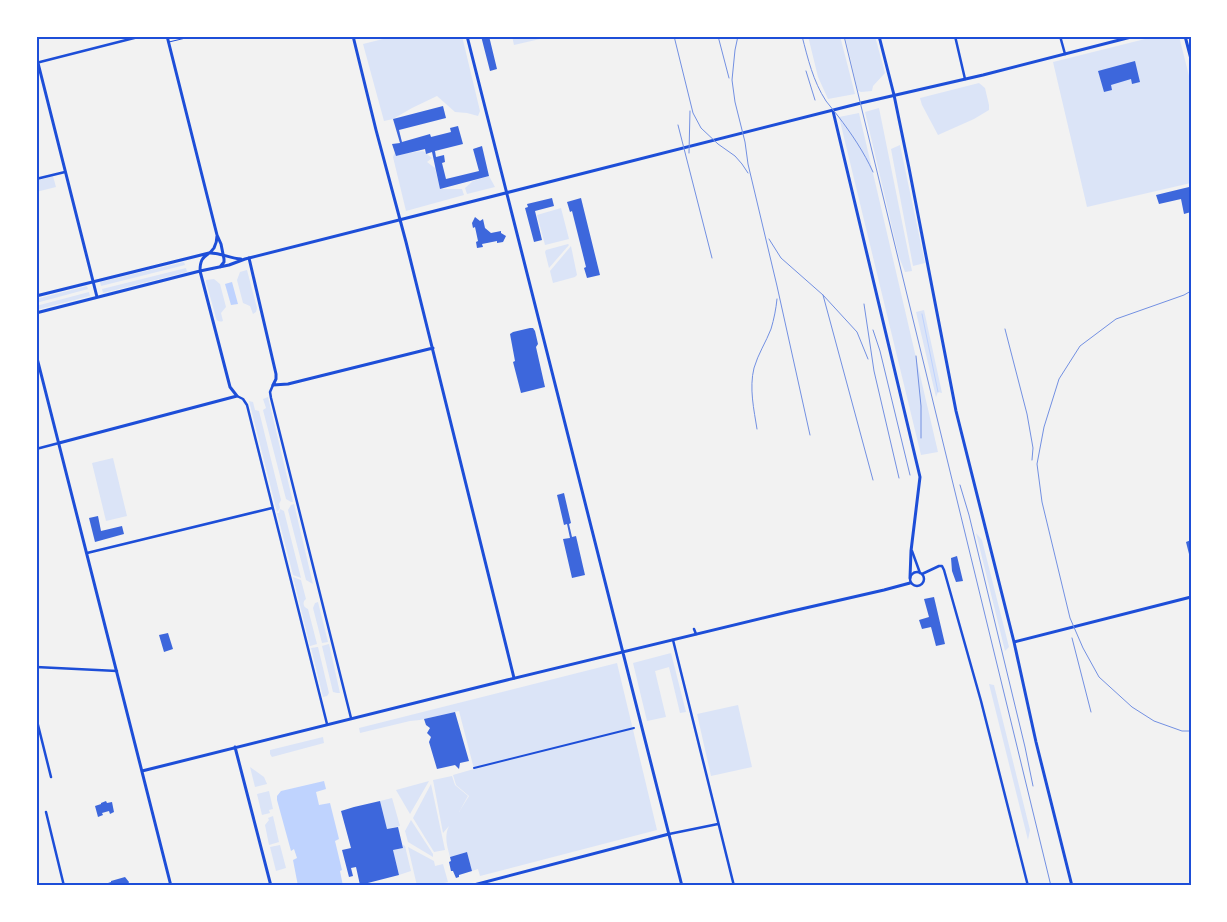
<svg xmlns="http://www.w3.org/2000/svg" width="1227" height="922" font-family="'Alegreya Sans',sans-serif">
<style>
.green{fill:#dbe4f7}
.water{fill:#bfd3fe}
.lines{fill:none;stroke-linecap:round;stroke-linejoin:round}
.stream{stroke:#bfd3fe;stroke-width:1}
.building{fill:#3d67dc}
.service{stroke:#1d4ed8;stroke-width:1}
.pedestrian{stroke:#1d4ed8;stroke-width:2}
.minor{stroke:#1d4ed8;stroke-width:2.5}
.tertiary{stroke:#1d4ed8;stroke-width:3}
.secondary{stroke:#1d4ed8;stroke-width:3}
.rail{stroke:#7290e2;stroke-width:1}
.neatline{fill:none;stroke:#1d4ed8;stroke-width:2}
</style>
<rect width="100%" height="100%" fill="#f2f2f2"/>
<path class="green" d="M395,36H462L480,111L478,116L467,113L455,112L437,96L412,108L393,119L384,121L363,44Z
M512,36H553L514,45Z
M808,36H840L855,94L828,99L818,77Z
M845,36H875L885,73L873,86L872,91L861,92L858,91Z
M1157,36H1179L1191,84V183L1087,207L1053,62Z
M979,83L985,88L989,105V110L974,119L938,135L922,105L920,98Z
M879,108L912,271L905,272L899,257L865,112Z
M859,113L938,452L921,455L839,117Z
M900,145L925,263L913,266L891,149Z
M423,151L432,158L427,162L435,168L440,189H462L464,195L406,211L393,157L395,152L396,156L408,153Z
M53,176L56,187L36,192V181Z
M489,176L495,187L467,194L465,188L473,181Z
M561,208L569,239L545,245L537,215Z
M568,244L569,245L549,268L545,252L546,250Z
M571,246L577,275L575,277L553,283L550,271Z
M184,262L185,265L101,286L100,282Z
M186,268L187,272L103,293L102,289Z
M247,270L257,308L256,312L253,314L250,306L243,303L237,280L240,272Z
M214,279L220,284L226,307L221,313L223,321C220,322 217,322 216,318L206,282V280Z
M87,286L88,289L36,303V299Z
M89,292L90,296L36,310V306Z
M924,310L942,393L938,392L936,397L916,312Z
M268,397L293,502H291L286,499L263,410L266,408L263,399Z
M249,401L253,402L255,410L259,411L281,500L279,504L280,508L278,511L277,512Z
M113,458L127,516L106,521L92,463Z
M294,504L313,584L306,580L288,510L291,505Z
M280,509L284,511L301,578L293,575L277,513H279Z
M976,533L982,540L1009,647L1005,651Z
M293,577L301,580L306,599C302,602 303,607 308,609L317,644L310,646Z
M318,602L328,642L322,643L313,608L315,603Z
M329,644L340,693H337L333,692L322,646Z
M318,647L329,693L327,696L323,697L311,648Z
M671,653L686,712L680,713L669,667L655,671L666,717L647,721L633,663Z
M617,663L657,830L480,876L478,869L472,871L467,852L450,857C447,846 444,836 449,826L443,833L433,780L452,776L455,785L468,796L459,812L469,796L456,785L453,775L474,769L459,711L420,720L410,721L360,733L359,728Z
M989,684L994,685L1030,830L1028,840Z
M738,705L752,767L711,776L697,714Z
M323,737L324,743L272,757L270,754V750Z
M250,767L264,777L267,784L255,787Z
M429,781L410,814L396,790Z
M431,784L445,850L434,852L413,818Z
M269,791L273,809L269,810L270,813L262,815L257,794Z
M392,798L400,826L387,829L380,801Z
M273,816L279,842L269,845L265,825L269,820L268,818Z
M411,820L433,854V857L408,842L405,831Z
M280,845L286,868L276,871L270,847Z
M403,845L405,846L411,871L399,875L393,850L403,848Z
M408,847L434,861L435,866L443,864L448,882L432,886H417Z"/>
<path class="water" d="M232,282L238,304L231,305L225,284Z
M324,781L326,789L316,792L319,805L330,803L339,839L335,841L342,870L340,871L343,886H298L293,860L297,858L294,849L291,851L277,800V796L281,791Z"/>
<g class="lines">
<path class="stream" d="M922,314L938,392"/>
</g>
<path class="building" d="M481,36H489L497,69L490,71Z
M1135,61L1140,82L1132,84L1131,79L1111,85L1112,90L1104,92L1098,71Z
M443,106L446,118L399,130L402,142L430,134L431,137L451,132L450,128L458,126L463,144L435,151L436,157L444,155L445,162L442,163L446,179L479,171L473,149L482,146L489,176L440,189L432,152L426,154L425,149L396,156L392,144L400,143L393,119Z
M1189,187L1191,195V212L1184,214L1181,199L1159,204L1156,195Z
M552,198L554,206L535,211L542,240L534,242L525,208L528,207L527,204Z
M581,198L600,275L587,278L584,268L586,267L572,211L570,212L567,202Z
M475,217L480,221L483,219L485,228L491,233L501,231V233L506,236L503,242L497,243V241L482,244L483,247L477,248L476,242L478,241L475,227L473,228L472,223Z
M530,328H533L535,331L538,344L536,347L545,387L521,393L513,362L515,361L510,334L513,332Z
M564,493L571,523L569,524L572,537L576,536L585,575L572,578L563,539L570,538L567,524L564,525L557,495Z
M98,516L101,531L122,526L124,534L95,542L89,518Z
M1191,540V557L1190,558L1186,542Z
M957,556L963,581L956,582L952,571L951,558Z
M934,597L945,644L936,646L931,627L922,629L919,620L929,617L924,599Z
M168,633L173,649L164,652L159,635Z
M455,712L469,761L460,763L459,769L455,765L437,769L429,742L431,737L427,733L430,728L426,725L424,719Z
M106,801L107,803L112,802L114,812L110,814L109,811L102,813L103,815L98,817L95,806L101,804V803Z
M380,801L387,829L398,827L403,848L393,850L399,875L360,885L356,867L351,868L353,876L349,877L342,850L351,848L341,811L354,807Z
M467,852L472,871L459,875V877L456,878L453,871H451L449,862L451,861L450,857Z
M125,877L129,882L127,886H109L108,883L111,882V881Z"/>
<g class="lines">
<path class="service" d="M169,42L194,36"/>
<path class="pedestrian" d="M474,768L634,728"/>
<path class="minor" d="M955,36L965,79
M1060,36L1065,54
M36,63L142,36
M36,179L65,172
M273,385L270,392L271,398L351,718
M237,396L243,399L247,405L327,724
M36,449L59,443
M912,551L920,573
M87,553L272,508
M910 579a7 7 0 1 1 14 0a7 7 0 1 1-14 0Z
M922,574L939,566H942L944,570L981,701L1028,886
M694,629L696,634
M673,640L734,886
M36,667L117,671
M36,717L51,777
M46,812L64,886
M669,834L718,824"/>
<path class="tertiary" d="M353,36L376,130L406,242L514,678
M879,36L894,95L909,168L956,411L1014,642L1036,742L1072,886
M1185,36L1191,59
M833,111L920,477L911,551L910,578
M249,258L276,374V379L273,385L288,384L433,348
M59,443L237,396L230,387L200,271
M1014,642L1191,597"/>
<path class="secondary" d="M167,36L217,235L221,244L224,259V262L220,267
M467,36L682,886
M36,55L97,297
M200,271C200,254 207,258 214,248C216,244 217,240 217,236
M36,296L209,253C220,252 230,259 241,259
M36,313L200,271L229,265L245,259L861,103L983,75L1135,36
M36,354L171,886
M235,747L271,886
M142,771L507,680L788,612L884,590L910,583
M470,886L669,834"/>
<path class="rail" d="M674,36L693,113L701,128L718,144L735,156L742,164L748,173
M718,36L729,78
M738,36L735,50L732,80L735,102L745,142L748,164L777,286L810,435
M802,36C808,59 813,81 826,101C830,106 834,111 838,116C851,133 864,152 873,172
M844,36L1051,886
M806,71L815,100
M678,125L712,258
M689,153L690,111
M769,239L781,258L823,295L857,332L868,359
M1191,291L1184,295L1116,319L1080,346L1059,379L1044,427L1037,464L1042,502L1070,618L1083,648L1099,677L1132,707L1154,721L1182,731H1191
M823,295L873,480
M864,304L874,371L899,478
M1005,329L1027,414L1033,448L1032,460
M873,330L880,351L910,475
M916,356L921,406V438
M757,429C754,410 749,388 754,368C758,354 766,342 771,329C774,319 776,309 777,299
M960,485L969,515L1025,747L1033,786
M1072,638L1091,712"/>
</g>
<rect width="1227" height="922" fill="none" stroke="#ffffff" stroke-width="75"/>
<rect x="38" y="38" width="1152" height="846" class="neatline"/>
</svg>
